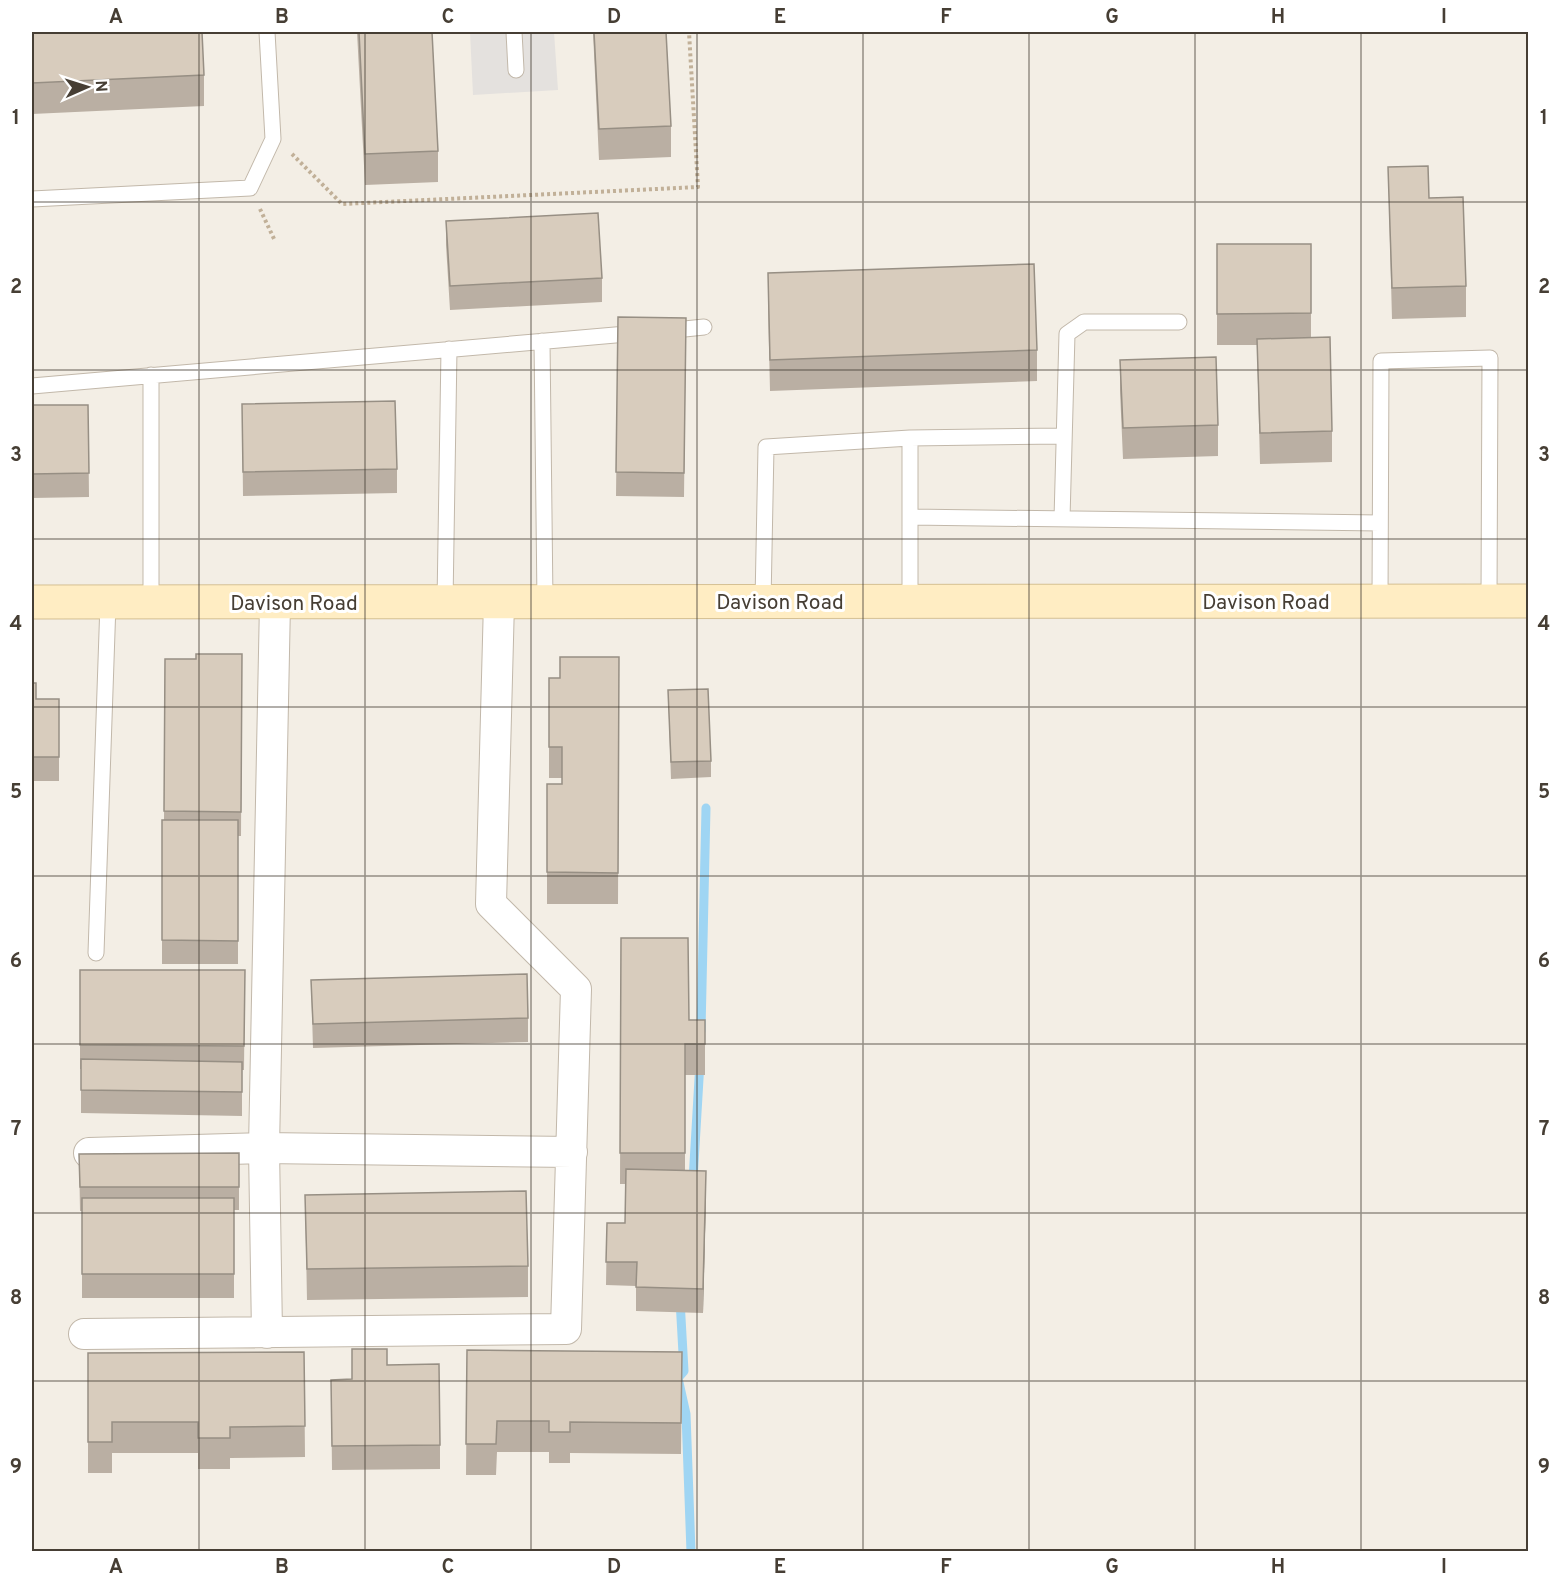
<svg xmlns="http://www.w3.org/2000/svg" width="1560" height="1583" font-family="Overpass,sans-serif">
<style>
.parking{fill:#e4e1de}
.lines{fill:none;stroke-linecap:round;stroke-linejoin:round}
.stream{stroke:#9fd5f3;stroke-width:9}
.lane-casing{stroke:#c2b8aa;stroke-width:17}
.street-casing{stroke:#c2b8aa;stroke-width:32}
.secondary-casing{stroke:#d5c093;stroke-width:35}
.path{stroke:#c1b098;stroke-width:4;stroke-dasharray:3 3;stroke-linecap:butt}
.lane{stroke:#fff;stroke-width:15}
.street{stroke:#fff;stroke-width:30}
.secondary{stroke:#ffedc3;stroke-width:33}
.wall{fill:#baafa3}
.shaded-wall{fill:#978f84}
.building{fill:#d8ccbd;stroke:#978f84;stroke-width:1.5}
.grid{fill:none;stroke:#463e34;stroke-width:1.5;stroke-opacity:0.55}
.labels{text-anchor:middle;stroke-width:6;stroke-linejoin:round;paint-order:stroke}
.street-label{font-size:21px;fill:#463e34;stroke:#fff}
.neatline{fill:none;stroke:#463e34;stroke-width:2}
.grid-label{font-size:20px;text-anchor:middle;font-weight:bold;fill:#463e34}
</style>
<rect width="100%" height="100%" fill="#f3eee5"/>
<path class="parking" d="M470,32H554L558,90L473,95Z"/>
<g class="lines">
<path class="stream" d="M701,1031L706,808
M693,1180L700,1062
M680,1300L684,1371L678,1378L686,1414L691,1552"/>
<g class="lane-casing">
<path id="lane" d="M514,32L516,70
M32,199L250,188L273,139L267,32
M665,331L704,327
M542,341L545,602
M151,375V603
M32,386L638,333
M910,438L1064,436
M1062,519L1067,334L1084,322H1179
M1380,601L1381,361L1490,358L1489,601
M763,602L766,447L910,438V517
M910,602V517L1380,523
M445,603L449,349
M96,953L108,603"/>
</g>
<g class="street-casing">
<path id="street" d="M89,1153L264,1148L572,1152
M267,1333L264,1148L275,603
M84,1334L566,1329L576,989L491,904L499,602"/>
</g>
<g class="secondary-casing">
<path id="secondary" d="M32,602L1528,601"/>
</g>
<path class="path" d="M292,154L342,204L698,187L689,32
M260,209L275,241"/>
<use href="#lane" class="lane"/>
<use href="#street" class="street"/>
<use href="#secondary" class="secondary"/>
</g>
<path class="wall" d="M32,32L204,75V106L32,114Z
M357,32H432L438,151V182L365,185Z
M593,32H666L671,126V157L599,160Z
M1388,167L1466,286V317L1392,319Z
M446,221L602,278V302L450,310L446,245Z
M1217,244H1311V338L1332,431V462L1260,464L1257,345H1217Z
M768,273L1037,350V381L770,391L768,304Z
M618,317L686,318L684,497L616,496Z
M1120,360L1218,425V456L1123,459L1120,391Z
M242,404L397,469V493L243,496Z
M32,405H88L89,497L32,498Z
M242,654L241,836H238V964H162V820H164L165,659H196Z
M619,657L618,904H547V784H562V778H549V678H560Z
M32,683L36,699H59V781H33V824H32Z
M668,690L711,761V777L671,779Z
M621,938L689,1020L705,1044V1075H685V1170L706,1195L703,1313L636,1311V1286L606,1285L607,1223H625L626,1184H620Z
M80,970H245L244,1070H242V1116L81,1113V1069H80Z
M311,980L528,1018V1042L313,1048Z
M239,1153V1210H234V1298H82V1211H80L79,1154Z
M305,1195L528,1266V1297L307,1300Z
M467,1350L682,1352L681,1454L570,1453V1463H549V1452H497L496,1475H466Z
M304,1352L305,1457L230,1458V1469H198V1453H112V1473H88V1353Z
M387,1365L440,1445V1469L332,1470L331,1380L352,1379Z"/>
<path class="shaded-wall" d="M706,1171V1195L703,1313V1289Z"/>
<path class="building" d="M32,32H202L204,75L32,83Z
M359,32H432L438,151L365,154Z
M594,32H666L671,126L599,129Z
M1428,166L1429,198L1463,197L1466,286L1392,288L1388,167Z
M598,213L602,278L450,286L446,221Z
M1217,244H1311V313L1217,314Z
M1034,264L1037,350L770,360L768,273Z
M618,317L686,318L684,473L616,472Z
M1330,337L1332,431L1260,433L1257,339Z
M1216,357L1218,425L1123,428L1120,360Z
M395,401L397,469L243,472L242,404Z
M32,405H88L89,473L32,474Z
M196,654H242L241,812L164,811L165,659H196Z
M560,657H619L618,873L547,872V784H562V747H549V678H560Z
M32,683H36V699H59V757H32L33,801H32Z
M708,689L711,761L671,762L668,690Z
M162,820H238V941L162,940Z
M621,938H688L689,1020H705V1044H685V1153H620Z
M80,970H245L244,1046L80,1045Z
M527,974L528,1018L313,1024L311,980Z
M81,1059L242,1062V1092L81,1090Z
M239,1153V1187H80L79,1154Z
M626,1169L706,1171L703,1289L636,1287L637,1262H606L607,1223H625Z
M526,1191L528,1266L307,1269L305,1195Z
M82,1198H234V1274H82Z
M352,1349H387V1365L439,1364L440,1445L332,1446L331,1380L352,1379Z
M467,1350L682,1352L681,1423L570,1422V1432H549V1421H497L496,1444H466Z
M304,1352L305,1426L230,1427V1438H198V1422H112V1442H88V1353Z"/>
<path class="grid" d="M199,32V1552M365,32V1552M531,32V1552M697,32V1552M863,32V1552M1029,32V1552M1195,32V1552M1361,32V1552M32,202H1528M32,370H1528M32,539H1528M32,707H1528M32,876H1528M32,1044H1528M32,1213H1528M32,1381H1528"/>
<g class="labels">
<g class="street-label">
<text x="780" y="609">Davison Road</text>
<text x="1266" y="609">Davison Road</text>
<text x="294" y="610">Davison Road</text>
</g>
</g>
<rect width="1560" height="1583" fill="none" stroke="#ffffff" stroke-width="66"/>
<g transform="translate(87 87) rotate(87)" stroke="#ffffff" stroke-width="4.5" paint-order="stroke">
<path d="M0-4.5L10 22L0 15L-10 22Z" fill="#463e34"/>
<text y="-9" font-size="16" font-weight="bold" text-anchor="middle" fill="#463e34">N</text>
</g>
<rect x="33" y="33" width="1494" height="1517" class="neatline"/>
<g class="grid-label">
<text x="116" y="23">A</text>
<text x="282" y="23">B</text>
<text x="448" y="23">C</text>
<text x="614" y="23">D</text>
<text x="780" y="23">E</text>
<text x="946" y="23">F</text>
<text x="1112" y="23">G</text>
<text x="1278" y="23">H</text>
<text x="1444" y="23">I</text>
<text x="16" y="124">1</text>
<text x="1544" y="124">1</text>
<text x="16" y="293">2</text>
<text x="1544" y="293">2</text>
<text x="16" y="461">3</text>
<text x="1544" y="461">3</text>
<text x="16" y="630">4</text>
<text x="1544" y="630">4</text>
<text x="16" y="798">5</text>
<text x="1544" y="798">5</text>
<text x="16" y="967">6</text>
<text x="1544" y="967">6</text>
<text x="16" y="1135">7</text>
<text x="1544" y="1135">7</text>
<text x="16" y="1304">8</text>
<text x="1544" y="1304">8</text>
<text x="16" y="1473">9</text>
<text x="1544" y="1473">9</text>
<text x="116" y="1573">A</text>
<text x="282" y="1573">B</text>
<text x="448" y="1573">C</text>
<text x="614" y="1573">D</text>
<text x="780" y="1573">E</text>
<text x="946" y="1573">F</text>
<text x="1112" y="1573">G</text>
<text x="1278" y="1573">H</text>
<text x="1444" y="1573">I</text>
</g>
</svg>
